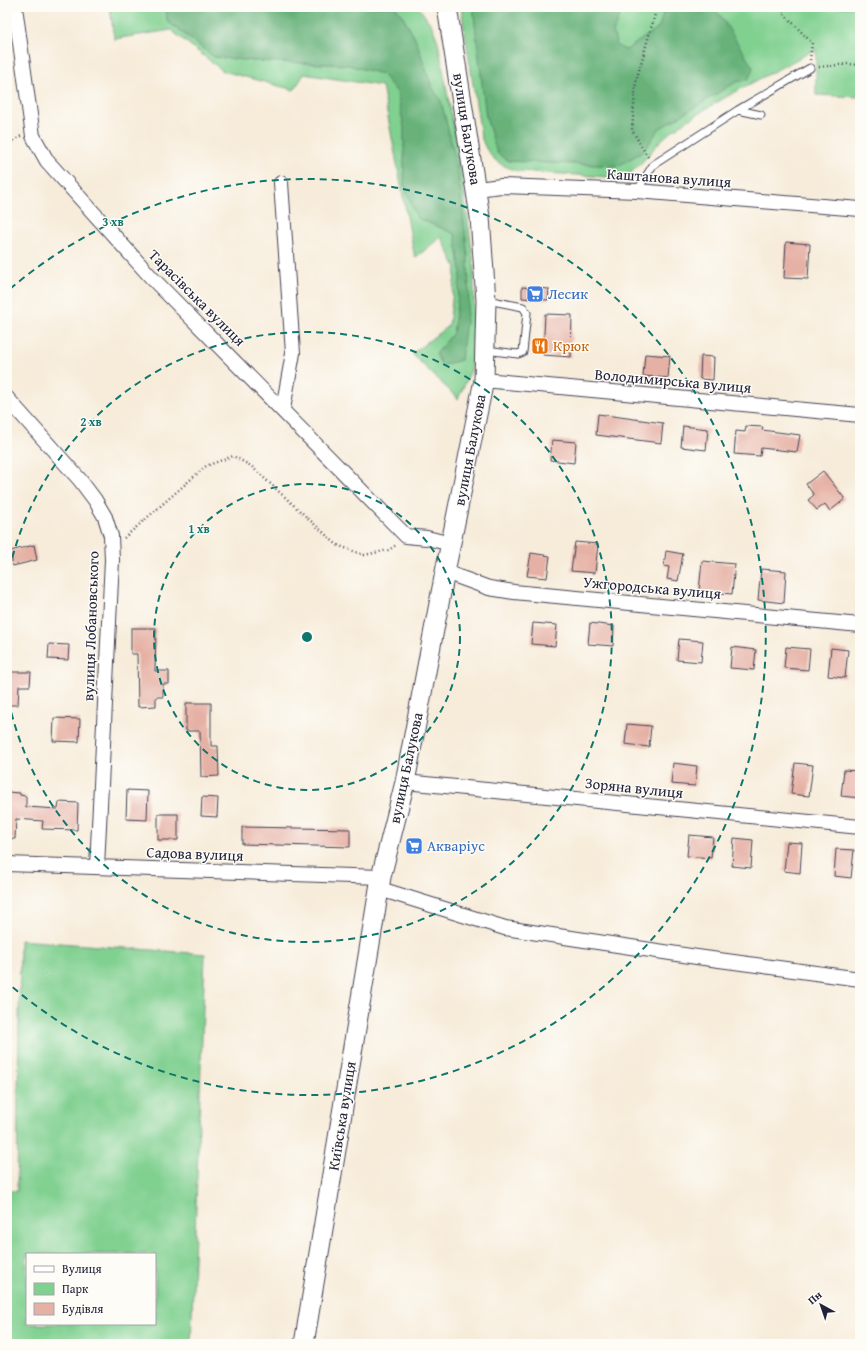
<svg xmlns="http://www.w3.org/2000/svg" width="867" height="1351" font-family="'Gentium Book Plus',serif">
<style>
.green{fill:#80d090;stroke:#517966;fill-rule:evenodd}
.forest{fill:#68b27a;stroke:#456a5a}
.building{fill:#e6b1a5}
.lines{fill:none;stroke-linecap:round;stroke-linejoin:round}
.lane-casing{stroke:#424053;stroke-width:9}
.street-casing{stroke:#424053;stroke-width:16}
.secondary-casing{stroke:#424053;stroke-width:21}
.path{stroke:#424053;stroke-width:2.5;stroke-dasharray:1 3;stroke-linecap:butt}
.lane{stroke:#fff;stroke-width:7}
.street{stroke:#fff;stroke-width:14}
.secondary{stroke:#fff;stroke-width:19}
.ring{fill:none;stroke:#0f766e;stroke-width:2;stroke-dasharray:7 5}
.labels{text-anchor:middle;stroke-width:3;stroke-linejoin:round;paint-order:stroke}
.street-label{font-size:15px;fill:#22223b;stroke:#fdfcf7}
.shop-label{font-size:15px;fill:#366cbe;stroke:#fdfcf7;text-anchor:start}
.food-label{font-size:15px;fill:#c56008;stroke:#fdfcf7;text-anchor:start}
.centre{fill:#0f766e;stroke:#fdfcf7;stroke-width:2}
.ring-label{font-size:12px;text-anchor:middle;font-weight:bold;fill:#0f766e;stroke:#fdfcf7;stroke-width:3;stroke-linejoin:round;paint-order:stroke}
</style>
<rect width="100%" height="100%" fill="#fdfcf7"/>
<filter id="ink" filterUnits="userSpaceOnUse"><feTurbulence type="fractalNoise" baseFrequency=".025" numOctaves="2"/><feDisplacementMap in="SourceGraphic" scale="8" xChannelSelector="R" yChannelSelector="G"/><feConvolveMatrix kernelMatrix="1 2 1 2 8 2 1 2 1" color-interpolation-filters="sRGB"/></filter>
<filter id="wash" filterUnits="userSpaceOnUse"><feTurbulence type="fractalNoise" baseFrequency=".012" numOctaves="4" result="noise"/><feDisplacementMap in="SourceGraphic" scale="16" xChannelSelector="R" yChannelSelector="G"/><feGaussianBlur stdDeviation="0.9" result="paint"/><feColorMatrix in="noise" values="0 0 0 0 0 0 0 0 0 0 0 0 0 0 0 0 0 1.4 0 .05"/><feComposite in="paint" operator="in"/></filter>
<g filter="url(#wash)">
<rect width="100%" height="100%" fill="#f7ecda"/>
<path class="green" d="M110,7H418L420,9L432,26L438,42L460,163L474,266V301L471,370L458,399L412,354L449,325L456,267L441,237L415,258L382,86L304,74L294,90L223,71L171,30L114,39Z
M461,7H860V97L816,95V49C768,75 717,99 672,131C653,144 642,169 622,178L518,171C497,165 487,156 481,136Z
M20,940L205,954L191,1344H7V1191H17ZM27,1254H155V1324H27Z"/>
<path class="forest" d="M166,7H394L401,13L416,40L431,85L441,101L457,165L468,255L469,296L461,360L442,366L436,354L453,333L461,272L455,234L417,218L404,185V127L397,92L382,74L348,65L253,61L214,57L167,21Z
M473,7H624L613,32L617,46L626,50L659,27L665,7H710L720,15L753,68L748,80L736,82L659,129L644,151L618,166L508,161L497,153L486,117Z"/>
<g id="blocks">
<path class="building" d="M786,242L810,244L808,279L784,278Z
M522,287L549,289L548,300L522,298Z
M545,314L572,315L571,357L543,355Z
M645,354L670,356L668,378L643,376Z
M701,356L714,357L713,380L700,379Z
M598,414L663,423L661,443L596,435Z
M683,426L708,429L706,450L681,447Z
M746,426L763,427L762,430L800,435L797,452L761,448L760,456L734,454L736,431L745,432Z
M552,440L576,442L574,463L550,460Z
M823,471L845,499L830,511L825,504L817,510L808,500L814,495L806,484Z
M575,542L598,544L595,573L571,571Z
M34,545L37,560L13,566L10,551Z
M666,551L683,554L678,581L667,579L669,567L664,566Z
M531,553L550,556L547,578L527,576Z
M702,561L735,564L732,594L699,591Z
M761,569L786,571L784,603L758,600Z
M533,623L557,625L555,646L531,644Z
M590,623L614,626L613,646L588,644Z
M131,628H156L155,671H169V684H163V697H156V706L138,707L137,654H131Z
M679,639L703,641L701,662L677,660Z
M49,644L69,645L68,660L48,659Z
M732,647L756,650L754,670L730,668Z
M786,647L810,649L808,670L784,668Z
M831,648L848,650L845,678L828,676Z
M7,672H31L30,686H19L18,705H7Z
M186,703H211V746H218L219,776L201,777L200,731H186Z
M54,718L80,719L79,742L53,741Z
M627,724L651,726L649,747L625,744Z
M673,763L697,766L695,786L671,784Z
M795,763L813,765L809,796L791,794Z
M844,770L860,771V798L841,796Z
M127,790L148,791L147,820L126,819Z
M7,792L20,793V795L26,796V807L58,809L59,802L78,803L77,830L42,829L43,821L16,819L15,839L7,838Z
M202,797L218,798L217,817L201,816Z
M158,814H178V840H158Z
M242,827L350,829V847L242,844Z
M689,835L713,837L711,858L687,856Z
M734,838L753,840L751,868L732,866Z
M787,842L802,843L800,873L784,871Z
M836,849L854,850L851,878L834,876Z"/>
</g>
</g>
<g filter="url(#ink)">
<use href="#blocks" fill-opacity="0" stroke="#424053" stroke-width="1"/>
<g class="lines">
<g class="lane-casing">
<path id="lane" d="M738,110L810,68
M637,191L653,165L738,110L761,115
M485,350L518,354L523,352L527,313L523,307L487,300"/>
</g>
<g class="street-casing">
<path id="street" d="M15,7L33,136L47,161L151,277L406,536L427,538L451,544
M281,183L293,353L283,409
M477,189L501,186L637,191L860,209
M484,380L860,415
M7,398L80,480L95,500L105,517L111,536L112,560L97,867
M445,572L489,588L514,592L860,625
M405,782L860,827
M7,864L381,877
M380,889L505,928L697,957L860,979"/>
</g>
<g class="secondary-casing">
<path id="secondary" d="M304,1344L381,877L405,782L445,572L484,380L486,300L480,217L447,7"/>
</g>
<path class="path" d="M781,7L786,16L812,43L810,60
M819,67L848,64L860,65
M7,146L21,136
M648,157L632,130L636,81L657,7
M124,538L206,466L233,456L251,466L337,545L364,555L389,550L396,545"/>
<use href="#lane" class="lane"/>
<use href="#street" class="street"/>
<use href="#secondary" class="secondary"/>
</g>
</g>
<g class="ring">
<circle cx="307" cy="637" r="153"/>
<path d="M7 581A305 305 0 1 1 7 693"/>
<path d="M10 289A458 458 0 1 1 10 985"/>
</g>
<defs>
<g id="supermarket-square" transform="scale(0.9)"><rect x="-9" y="-9" width="18" height="18" rx="4" fill="#3f7fe0" stroke="#fdfcf7"/><path d="M-6-5.5h2.5l.6 2H6L4.5 2H-2.5L-4.4-4H-6ZM-1.5 3.2a1.3 1.3 0 1 0 .1 0ZM3 3.2a1.3 1.3 0 1 0 .1 0Z" fill="#fff"/></g>
<g id="restaurant-square" transform="scale(0.9)"><rect x="-9" y="-9" width="18" height="18" rx="4" fill="#e8710a" stroke="#fdfcf7"/><path d="M-5-6h1v4h1v-4h1v4h1v-4h1v5L-1.5 .5V6h-2V.5L-5-1ZM5-6V6H3V1.5H1.5Q1.5-4 5-6Z" fill="#fff"/></g>
</defs>
<g fill-rule="evenodd">
<use href="#supermarket-square" x="535" y="294"/>
<use href="#restaurant-square" x="540" y="346"/>
<use href="#supermarket-square" x="414" y="846"/>
</g>
<g class="labels">
<g class="street-label">
<text transform="translate(467 129) rotate(81)" y="5">вулиця Балукова</text>
<text transform="translate(669 178) rotate(4)" y="5">Каштанова вулиця</text>
<text transform="translate(197 298) rotate(45)" y="5">Тарасівська вулиця</text>
<text transform="translate(673 381) rotate(5)" y="5">Володимирська вулиця</text>
<text transform="translate(470 450) rotate(-79)" y="5">вулиця Балукова</text>
<text transform="translate(652 588) rotate(5)" y="5">Ужгородська вулиця</text>
<text transform="translate(91 626) rotate(-88)" y="5">вулиця Лобановського</text>
<text transform="translate(406 768) rotate(-78)" y="5">вулиця Балукова</text>
<text transform="translate(634 788) rotate(6)" y="5">Зоряна вулиця</text>
<text transform="translate(195 854) rotate(2)" y="5">Садова вулиця</text>
<text transform="translate(342 1116) rotate(-81)" y="5">Київська вулиця</text>
</g>
<g class="shop-label">
<text x="548" y="299">Лесик</text>
<text x="427" y="851">Акваріус</text>
</g>
<g class="food-label">
<text x="553" y="351">Крюк</text>
</g>
</g>
<circle cx="307" cy="637" r="6" class="centre"/>
<g class="ring-label">
<text x="113" y="226">3 хв</text>
<text x="91" y="426">2 хв</text>
<text x="199" y="533">1 хв</text>
</g>
<rect width="867" height="1351" fill="none" stroke="#fdfcf7" stroke-width="24"/>
<rect x="26" y="1253" width="130" height="72" fill="#fdfcf7" stroke="#a5a5ac"/>
<rect x="34" y="1266" width="20" height="6" fill="#ffffff" stroke="#a5a5ac"/>
<text x="62" y="1273" font-size="12" fill="#22223b">Вулиця</text>
<rect x="34" y="1283" width="20" height="12" fill="#80d090" stroke="#a5a5ac"/>
<text x="62" y="1293" font-size="12" fill="#22223b">Парк</text>
<rect x="34" y="1303" width="20" height="12" fill="#e6b1a5" stroke="#a5a5ac"/>
<text x="62" y="1313" font-size="12" fill="#22223b">Будівля</text>
<g transform="translate(821 1305) rotate(320)" stroke="#fdfcf7" stroke-width="3" paint-order="stroke">
<path d="M0-3L7 15L0 10L-7 15Z" fill="#22223b"/>
<text y="-6" font-size="11" font-weight="bold" text-anchor="middle" fill="#22223b">Пн</text>
</g>
</svg>
